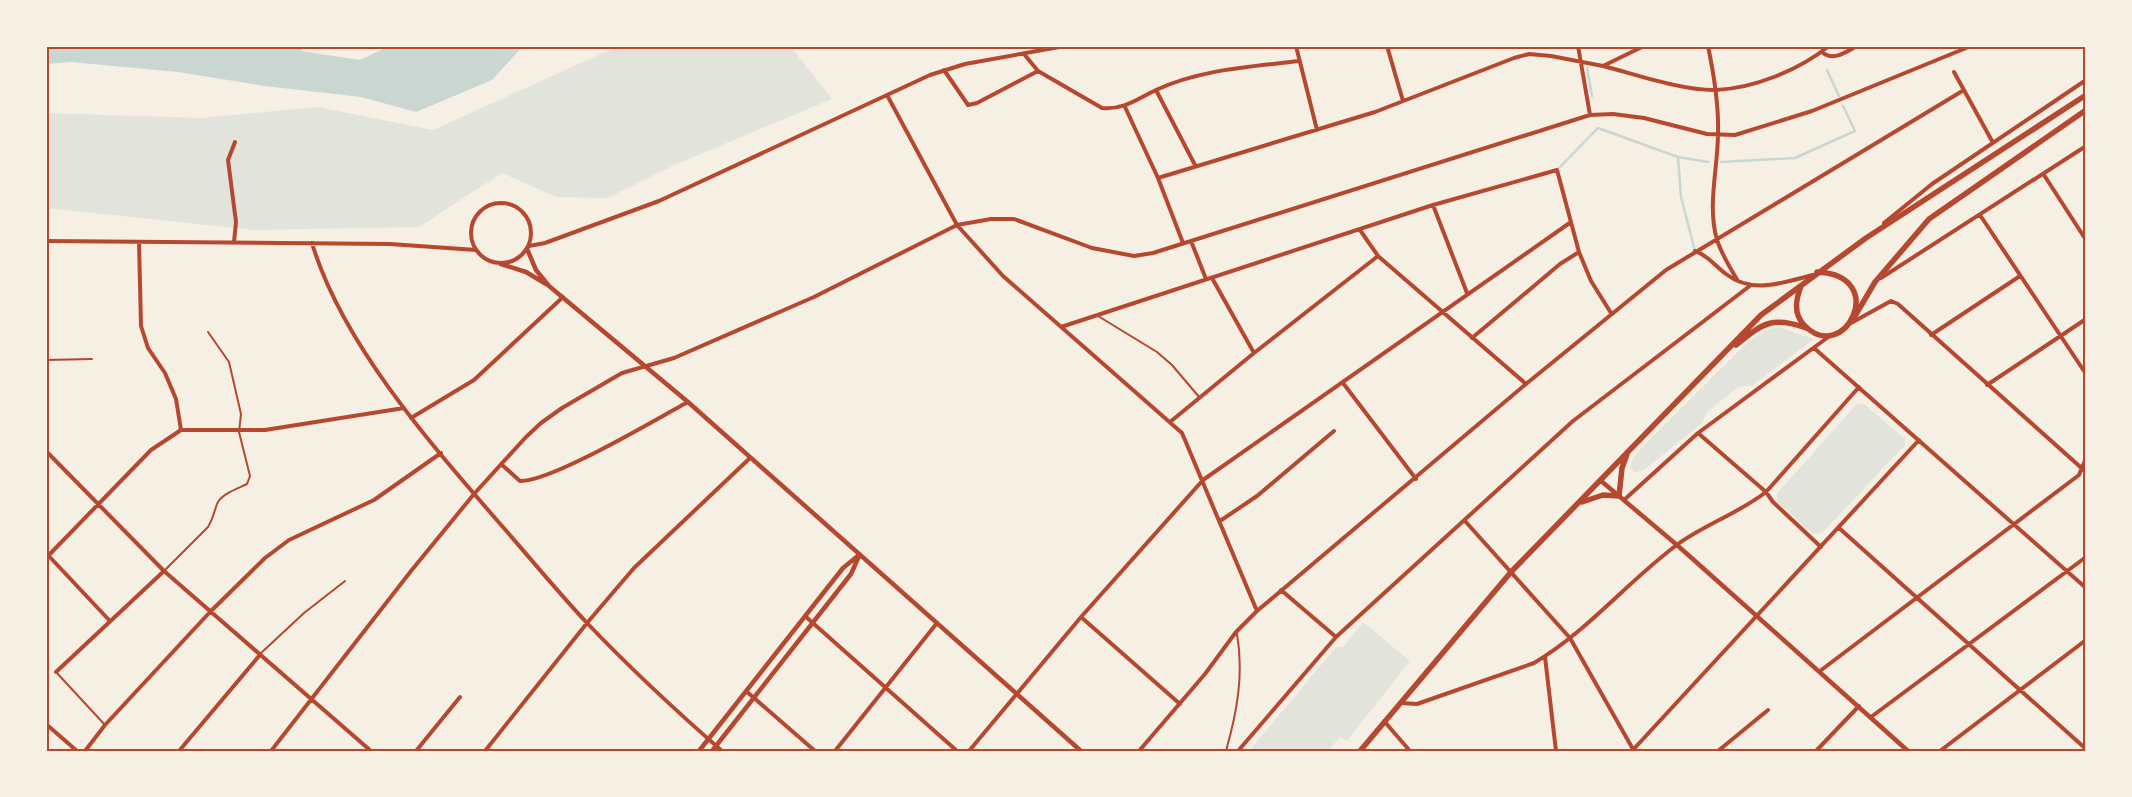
<svg xmlns="http://www.w3.org/2000/svg" width="2132" height="797" font-family="'Space Grotesk',sans-serif">
<style>
.green{fill:#e2e4dc}
.water{fill:#c9d6d2}
.lines{fill:none;stroke-linecap:round;stroke-linejoin:round}
.stream{stroke:#c9d6d2;stroke-width:2.5}
.service{stroke:#b5482f;stroke-width:2}
.minor{stroke:#b5482f;stroke-width:4}
.tertiary{stroke:#b5482f;stroke-width:4.5}
.secondary{stroke:#b5482f;stroke-width:5}
.primary{stroke:#b5482f;stroke-width:5.5}
.neatline{fill:none;stroke:#b5482f;stroke-width:2}
</style>
<rect width="100%" height="100%" fill="#f6efe4"/>
<path class="green" d="M618,46H790L832,99L679,163L607,198L556,197L502,173L419,227L254,230L46,208V113L201,118L318,107L433,130Z
M1779,327L1814,339L1753,385L1738,387L1708,411L1700,425L1645,469L1635,473L1630,468L1633,458L1645,444L1746,344L1764,331Z
M1857,404H1864L1905,439V445L1822,533L1813,534L1777,501V493Z
M1363,622L1410,661L1347,741L1340,737L1328,751H1249L1336,647H1343Z"/>
<path class="water" d="M46,46H293L306,52L360,60L390,46H523L492,80L416,112L361,97L265,86L178,72L71,62L46,64Z"/>
<g class="lines">
<path class="stream" d="M1587,68L1592,96
M1827,70L1839,96
M1678,157L1681,197L1695,251
M1721,162L1795,158L1855,131L1843,106
M1557,170L1598,128L1678,157L1708,162"/>
<path class="service" d="M1098,316L1157,352L1172,365L1200,398
M46,360L92,359
M164,571L208,527C213,519 214,512 217,504C221,494 237,489 247,484L250,476L239,432L241,414L229,362L208,332
M260,654L304,613L345,581
M56,672L105,725
M1226,751C1237,712 1244,674 1237,634"/>
<path class="minor" d="M1296,46L1317,130
M1387,46L1403,101
M1578,46L1590,115
M1708,46C1714,75 1719,104 1718,133C1718,168 1707,206 1717,240C1722,255 1730,268 1738,281
M1822,52C1833,62 1846,52 1857,46
M1024,54L1038,71L1102,108C1124,110 1137,99 1156,90C1201,69 1251,67 1299,61
M1603,66C1635,74 1683,91 1716,90C1755,88 1799,70 1829,46
M944,70L968,105L977,103L1038,71
M1954,72L1992,141
M1156,90L1195,165
M887,95L957,225L1003,276L1182,433L1257,611
M1125,107L1158,178L1183,243
M2044,175L2086,240
M1158,178L1375,112L1514,58L1529,54L1551,56L1603,66L1644,46
M471 233a30 30 0 1 1 60 0a30 30 0 1 1-60 0Z
M1433,205L1467,293
M1980,215L2086,374
M1884,223L1932,184L2086,80
M1360,230L1378,256L1526,384
M46,241L390,244L476,250
M1191,241L1206,279
M139,242L141,326L148,348L165,373L176,399L181,430
M234,242L236,222L228,160L235,142
M312,243C341,341 428,441 495,518C526,553 555,589 587,623C630,668 675,710 722,751
M529,246L545,243L659,201L930,75L965,64L1065,46
M1695,251C1709,256 1715,266 1726,274C1753,295 1784,282 1813,275
M1212,278L1254,353
M1881,278L2086,146
M1851,323L1891,301L1898,304L2086,472
M1061,327L1433,205L1557,170L1579,252L1591,281L1611,313
M1931,335L2020,276
M1472,338L1560,264L1579,252
M1814,348L2086,588
M1343,383L1416,479
M1987,385L2086,319
M411,418L474,380L563,297
M1170,422L1254,353L1378,256
M1698,433L1766,492L1773,502L1821,547
M46,451L164,571L371,751
M501,464L520,481C551,482 656,419 688,402
M1624,500L1698,433L1831,335
M1220,521L1257,496L1334,431
M1465,521L1570,638L1634,751
M1839,528L2086,749
M46,553L109,620
M46,558L151,450L181,430H265L404,408
M1281,590L1336,637
M805,616L957,751
M1081,617L1180,704
M1545,657L1556,751
M1820,671L2079,475L2086,458
M56,672L164,571
M746,691L815,751
M1401,703L1417,704L1534,663C1588,631 1628,581 1678,544C1706,524 1739,513 1766,492L1859,387
M1871,717L2086,557
M1384,721L1410,751
M46,724L77,751
M85,751L105,725L210,612L265,558L289,540L374,500L441,453
M179,751L259,656
M271,751L411,571L474,494L526,437L541,423L562,408L622,373L674,358L814,297L957,225L991,219H1014L1092,248L1134,256L1153,253L1590,115L1613,114L1644,118L1707,134L1735,135L1812,111L1971,46
M416,751L460,697
M485,751L587,623L634,568L750,458
M835,751L937,623
M969,751L1081,617L1203,480L1571,222
M1139,751L1205,674L1236,632L1257,611L1526,384L1666,270L1964,90
M1238,751L1336,637L1573,421L1751,285
M1632,751L1919,440
M1718,751L1768,710
M1816,751L1859,706
M1940,751L2086,640"/>
<path class="tertiary" d="M527,249L536,270L549,286L688,402L1081,751
M501,264L526,272L546,284
M1600,480L1677,545L1908,751
M699,751L843,568L859,555
M712,751L851,574L859,556"/>
<path class="secondary" d="M2084,751L2086,750"/>
<path class="primary" d="M1801,286C1796,299 1793,313 1804,325C1844,367 1891,275 1817,272
M1855,316L1875,282L1929,219L2086,110
M1736,345C1763,323 1772,316 1806,328
M1582,502L1603,495L1619,496L1622,468L1627,454
M1360,751L1511,572L1761,315L1866,238L2086,95"/>
</g>
<rect width="2132" height="797" fill="none" stroke="#f6efe4" stroke-width="95"/>
<rect x="48" y="48" width="2036" height="702" class="neatline"/>
</svg>
